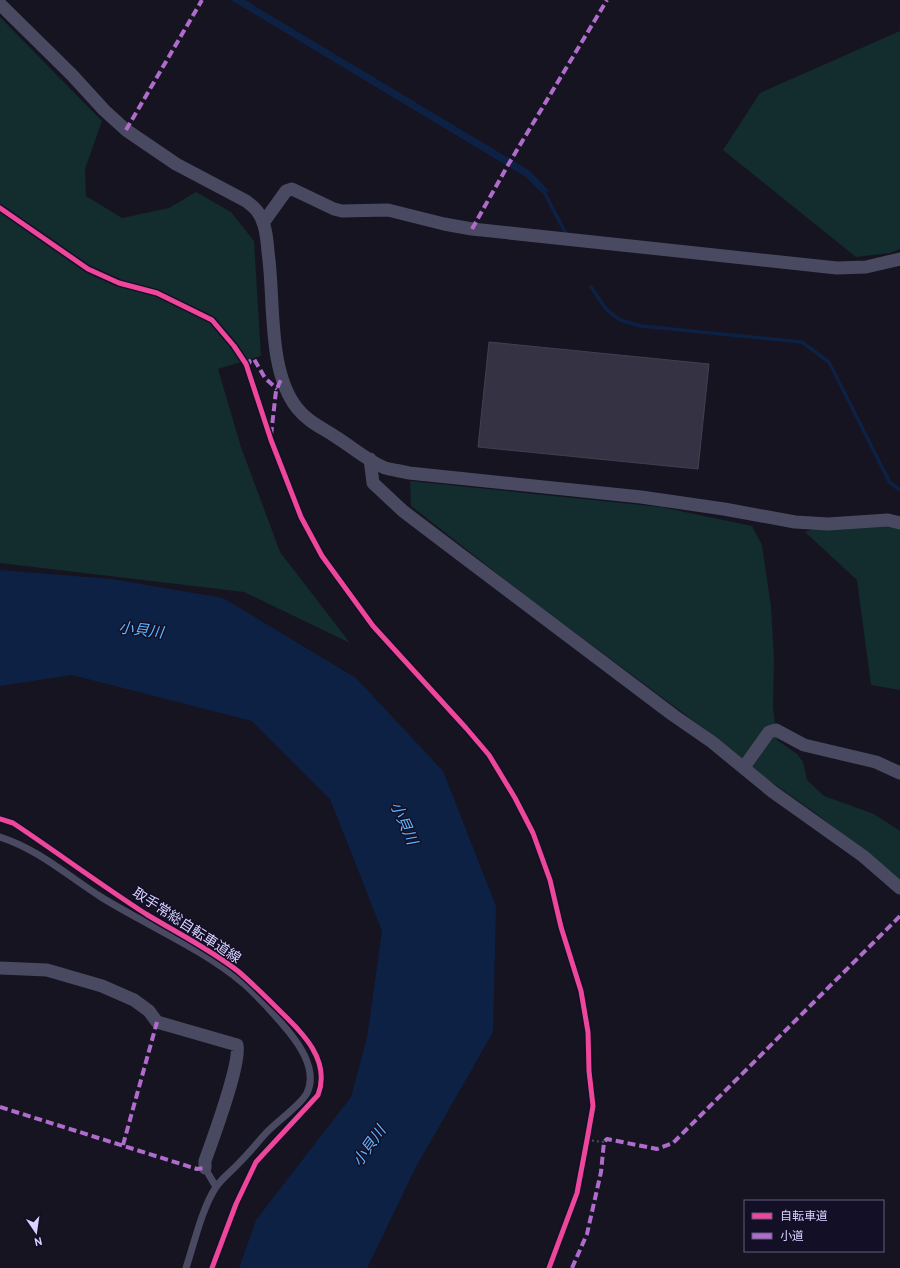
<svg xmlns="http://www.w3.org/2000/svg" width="900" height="1268" font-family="Overpass,'Noto Sans JP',sans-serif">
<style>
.green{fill:#132c2d}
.water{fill:#0d2144}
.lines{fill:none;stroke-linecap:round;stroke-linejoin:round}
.stream{stroke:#0d2144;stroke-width:3.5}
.building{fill:#343243;stroke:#433f54}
.path{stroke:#44505f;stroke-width:2;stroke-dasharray:2 3;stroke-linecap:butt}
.service{stroke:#4a4962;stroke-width:7}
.minor{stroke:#4a4962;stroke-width:13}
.quiet{stroke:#b06ccc;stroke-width:4;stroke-dasharray:8 4;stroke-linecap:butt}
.cycleway-casing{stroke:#130f26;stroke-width:8}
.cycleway{stroke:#ed469a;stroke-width:5}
.labels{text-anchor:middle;stroke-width:3;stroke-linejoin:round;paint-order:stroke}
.street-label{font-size:14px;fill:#d9d4ff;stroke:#130f26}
.water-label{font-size:15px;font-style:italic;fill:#62b6ff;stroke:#130f26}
</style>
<rect width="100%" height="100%" fill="#161421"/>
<path class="green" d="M0,17L102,121L85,169L86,196L122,218L169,208L196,192L231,212L254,241L261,356L218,369L241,447L280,552L350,643L244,592L0,563Z
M900,31V249L890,253L856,257L723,150L760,93Z
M410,481L661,507L752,526L762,545L771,607L774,658L773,707L777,740L797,754L803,762L807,780L824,796L874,814L900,831V880L814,812L757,772L710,733L526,596L411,506Z
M893,526L900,530V690L871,685L857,580L805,532L816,528Z"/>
<path class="water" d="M231,0H245L530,171L549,191L542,193L526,177Z
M0,570L111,579L223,598L356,678L443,771L496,906L493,1032L416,1167L367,1268H239L256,1220L351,1097L367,1038L382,931L330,799L252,721L72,675L0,686Z"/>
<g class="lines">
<path class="stream" d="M542,188L567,236
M591,287L606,309L620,320L641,326L802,342L829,362L890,483L900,490"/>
</g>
<path class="building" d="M489,342L709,364L698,469L478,447Z"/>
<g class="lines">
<path class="path" d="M587,1140L604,1142"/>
<path class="service" d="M0,837C38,849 68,876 101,897C148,926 201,948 243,983C260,998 275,1015 289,1032C302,1048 317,1072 307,1093C301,1105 276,1122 266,1133C257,1143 249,1153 240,1162C233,1170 222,1178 216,1187C202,1208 194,1244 186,1268
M205,1168L216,1187"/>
<path class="minor" d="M0,4L72,75L104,110L126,130L176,164L246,201C251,205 256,208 259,214C266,225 267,240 268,252C275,299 267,370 297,408C308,422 323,428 336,437C352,447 368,461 385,468C393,470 401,471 409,473L641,497L724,509L795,522L828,524L888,520L900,523
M263,223L286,191L292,189L334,209L342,211L388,210L444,224L472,229L837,268L866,267L900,259
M370,459L373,483L403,511L457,552L673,715L712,742L773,792L863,856L900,888
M744,767L769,732L776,730L804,745L876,762L900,773
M0,968L47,970L102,986L134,1000L149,1011L157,1022L237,1045C241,1064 213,1138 205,1161V1168"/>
<path class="quiet" d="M126,130L202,0
M472,229L508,165L607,0
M247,367L250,361L254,359L265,378L277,389
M271,435L276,391L282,377
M0,1107L197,1169L205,1168
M123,1145L157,1022
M572,1268L587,1234L601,1172L604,1142L607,1139L657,1149L673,1143L900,916"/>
<g class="cycleway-casing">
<path id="cycleway" d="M0,208L88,269L119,283L157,293L212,320L234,346L246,364L271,440L301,517L322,556L373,626L466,728L489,755L515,798L533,833L550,880L561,927L581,991L588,1032L589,1071L593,1106L587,1140L577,1193L549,1268
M0,819L13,823C58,853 101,885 146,914C177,933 210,949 239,972C254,985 267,998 281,1012C303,1033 331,1061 318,1095L256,1162L236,1204L212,1268"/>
</g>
<use href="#cycleway" class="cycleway"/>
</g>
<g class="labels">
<g class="street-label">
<text transform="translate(187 925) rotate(33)" y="5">取手常総自転車道線</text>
</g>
<g class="water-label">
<text transform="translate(141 630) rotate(7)" y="5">小貝川</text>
<text transform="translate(404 823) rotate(66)" y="5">小貝川</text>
<text transform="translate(369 1146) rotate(-55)" y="5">小貝川</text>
</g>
</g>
<rect x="744" y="1200" width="140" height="52" fill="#130f26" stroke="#625e7d"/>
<rect x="752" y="1213" width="20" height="6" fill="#ed469a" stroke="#625e7d"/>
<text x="780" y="1220" font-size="12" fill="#d9d4ff">自転車道</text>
<rect x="752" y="1233" width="20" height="6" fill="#b06ccc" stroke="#625e7d"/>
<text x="780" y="1240" font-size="12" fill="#d9d4ff">小道</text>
<g transform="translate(36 1232) rotate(167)" stroke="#130f26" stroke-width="3" paint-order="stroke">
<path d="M0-3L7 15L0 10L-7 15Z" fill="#d9d4ff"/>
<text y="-6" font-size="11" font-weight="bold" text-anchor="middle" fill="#d9d4ff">N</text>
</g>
</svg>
